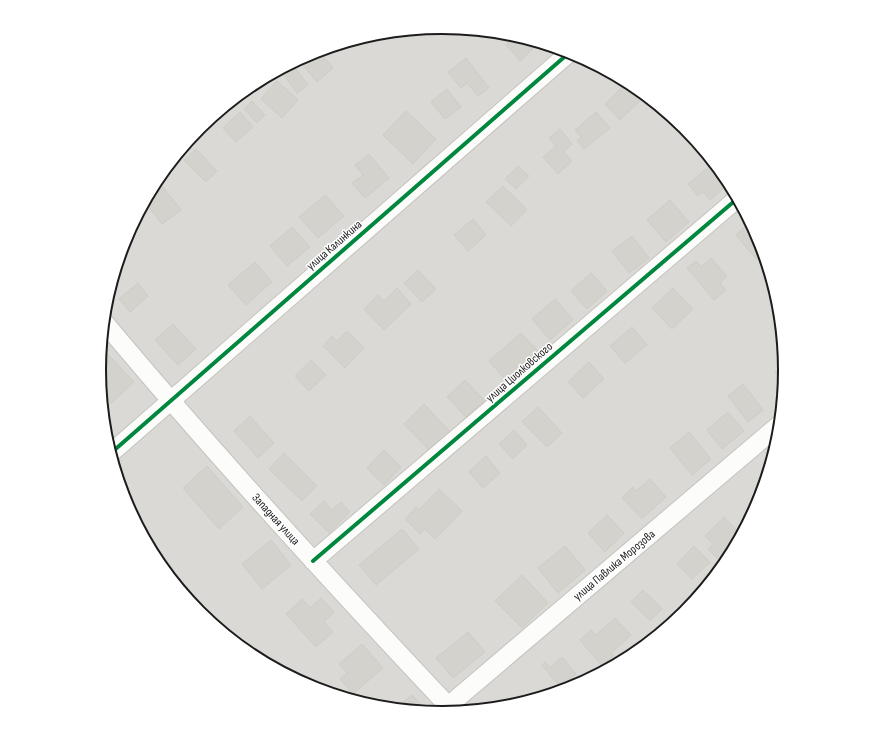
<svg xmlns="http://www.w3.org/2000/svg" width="885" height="740" font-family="'Sofia Sans Condensed',sans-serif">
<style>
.residential{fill:#dad9d6}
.building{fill:#d4d2cc;stroke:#cfccc6}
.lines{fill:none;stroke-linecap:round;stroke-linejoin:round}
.minor-casing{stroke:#c4c3c0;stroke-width:20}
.minor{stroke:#fcfcfb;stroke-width:18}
.cycleway-casing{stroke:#fff;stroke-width:6}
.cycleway{stroke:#00873e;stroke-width:4}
.labels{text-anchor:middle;stroke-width:3;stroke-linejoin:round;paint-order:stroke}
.street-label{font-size:12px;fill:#1c1c1c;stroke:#fff}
.rim{fill:none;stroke:#1c1c1c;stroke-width:2}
</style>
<rect width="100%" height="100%" fill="#eceae4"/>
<path class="residential" d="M101 370a342 342 0 1 1 684 0a342 342 0 1 1-684 0Z"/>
<path class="building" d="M516,36L539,43L520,61L506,45Z
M319,51L333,68L317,82L299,60Z
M466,58L489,88L478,96L467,83L461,88L448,72Z
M292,64L308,85L297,93L281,71Z
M277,81L298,100L282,118L261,99Z
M626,83L641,100L620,120L605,104Z
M447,89L461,107L445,119L431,102Z
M252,101L265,115L257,123L244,109Z
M406,111L436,139L413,164L383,135Z
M240,112L253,127L236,142L223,128Z
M596,112L610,128L584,149L577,141L581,137L575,130Z
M560,129L572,144L564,152L572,161L558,174L543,157L556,146L549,138Z
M196,149L217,171L206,182L184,160Z
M369,154L389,178L365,198L352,183L363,175L355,165Z
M711,165L728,184L710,200L703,192L698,196L688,184Z
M518,166L529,176L516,189L505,179Z
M157,180L181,210L162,224L145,202Z
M503,186L527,210L511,226L486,202Z
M325,195L344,216L318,238L299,217Z
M670,200L689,222L666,242L647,220Z
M473,219L486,235L468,251L454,235Z
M750,222L759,239L763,252L756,259L736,235Z
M292,227L310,247L287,266L270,246Z
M632,236L649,258L629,273L612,251Z
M711,258L727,276L720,283L726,290L714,300L687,268L696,261L701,267Z
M255,262L272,282L246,305L228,285Z
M418,270L436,289L422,302L404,283Z
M591,273L607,291L587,309L571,291Z
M138,283L148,296L130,312L119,299Z
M397,288L411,304L384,330L364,309L378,295L384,301Z
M673,288L693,309L672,329L652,308Z
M555,299L573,320L550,340L532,319Z
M173,324L196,349L178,365L155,340Z
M632,327L647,345L625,363L610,346Z
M347,331L364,348L345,368L323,346L332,336L337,341Z
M521,333L538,351L506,380L489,361Z
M102,348L134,382L108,406L103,401L100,370Z
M311,360L326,375L309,391L295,376Z
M589,362L604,379L583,398L568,382Z
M785,364V370L784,382L775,372Z
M465,380L484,400L466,417L447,397Z
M743,384L763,410L748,422L728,396Z
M424,404L450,432L430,451L404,424Z
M538,407L562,433L547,447L522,422Z
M728,412L744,431L722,449L707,430Z
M250,416L274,443L258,458L234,431Z
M514,430L527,445L513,459L499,444Z
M689,432L711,459L692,475L670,448Z
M384,450L401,467L384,485L367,468Z
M284,453L317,486L302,501L269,469Z
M486,456L500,473L483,488L469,472Z
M207,466L243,507L219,529L183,488Z
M650,479L666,497L642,519L622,498L633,487L636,491Z
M762,488L763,489L759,502L753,496Z
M439,489L462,511L435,539L425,529L420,534L405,519L416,507L419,510Z
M324,501L332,510L341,502L350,512L329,533L310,514Z
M607,515L624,533L605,552L588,533Z
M724,517L741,535L734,548L721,562L708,549L713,544L705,536Z
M402,529L419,549L376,585L359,565Z
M271,540L291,565L262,589L242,564Z
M565,546L585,570L558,593L538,568Z
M694,546L710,562L692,579L677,564Z
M522,575L548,603L522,628L495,601Z
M643,590L662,609L650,621L631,602Z
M321,598L334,612L324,622L333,632L316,647L286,614L302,599L310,608Z
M615,618L631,635L611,653L613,656L602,666L580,640L591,630L596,635Z
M468,632L485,652L453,678L436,658Z
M362,644L383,668L353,694L340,679L347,673L339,664Z
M562,657L576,674L560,687L542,665L545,662L550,668Z
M412,695L427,711L397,708Z
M511,697L518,704L500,707Z"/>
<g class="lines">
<g class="minor-casing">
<path id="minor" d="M104,322C216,456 334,585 454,712
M111,453L570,52
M313,561L738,198
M448,706L780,424"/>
</g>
<use href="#minor" class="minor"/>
<g class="cycleway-casing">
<path id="cycleway" d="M111,453L570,52
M313,561L738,198"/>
</g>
<use href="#cycleway" class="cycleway"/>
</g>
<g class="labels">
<g class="street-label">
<text transform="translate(334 245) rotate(-41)" y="4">улица Калинкина</text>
<text transform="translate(519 372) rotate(-41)" y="4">улица Циолковского</text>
<text transform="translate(276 519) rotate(48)" y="4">Западная улица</text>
<text transform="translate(614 565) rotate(-40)" y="4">улица Павлика Морозова</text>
</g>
</g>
<path d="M0 0H885V740H0ZM106 370a336 336 0 1 1 672 0a336 336 0 1 1-672 0Z" fill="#fff" fill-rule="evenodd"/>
<path class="rim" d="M106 370a336 336 0 1 1 672 0a336 336 0 1 1-672 0Z"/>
</svg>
